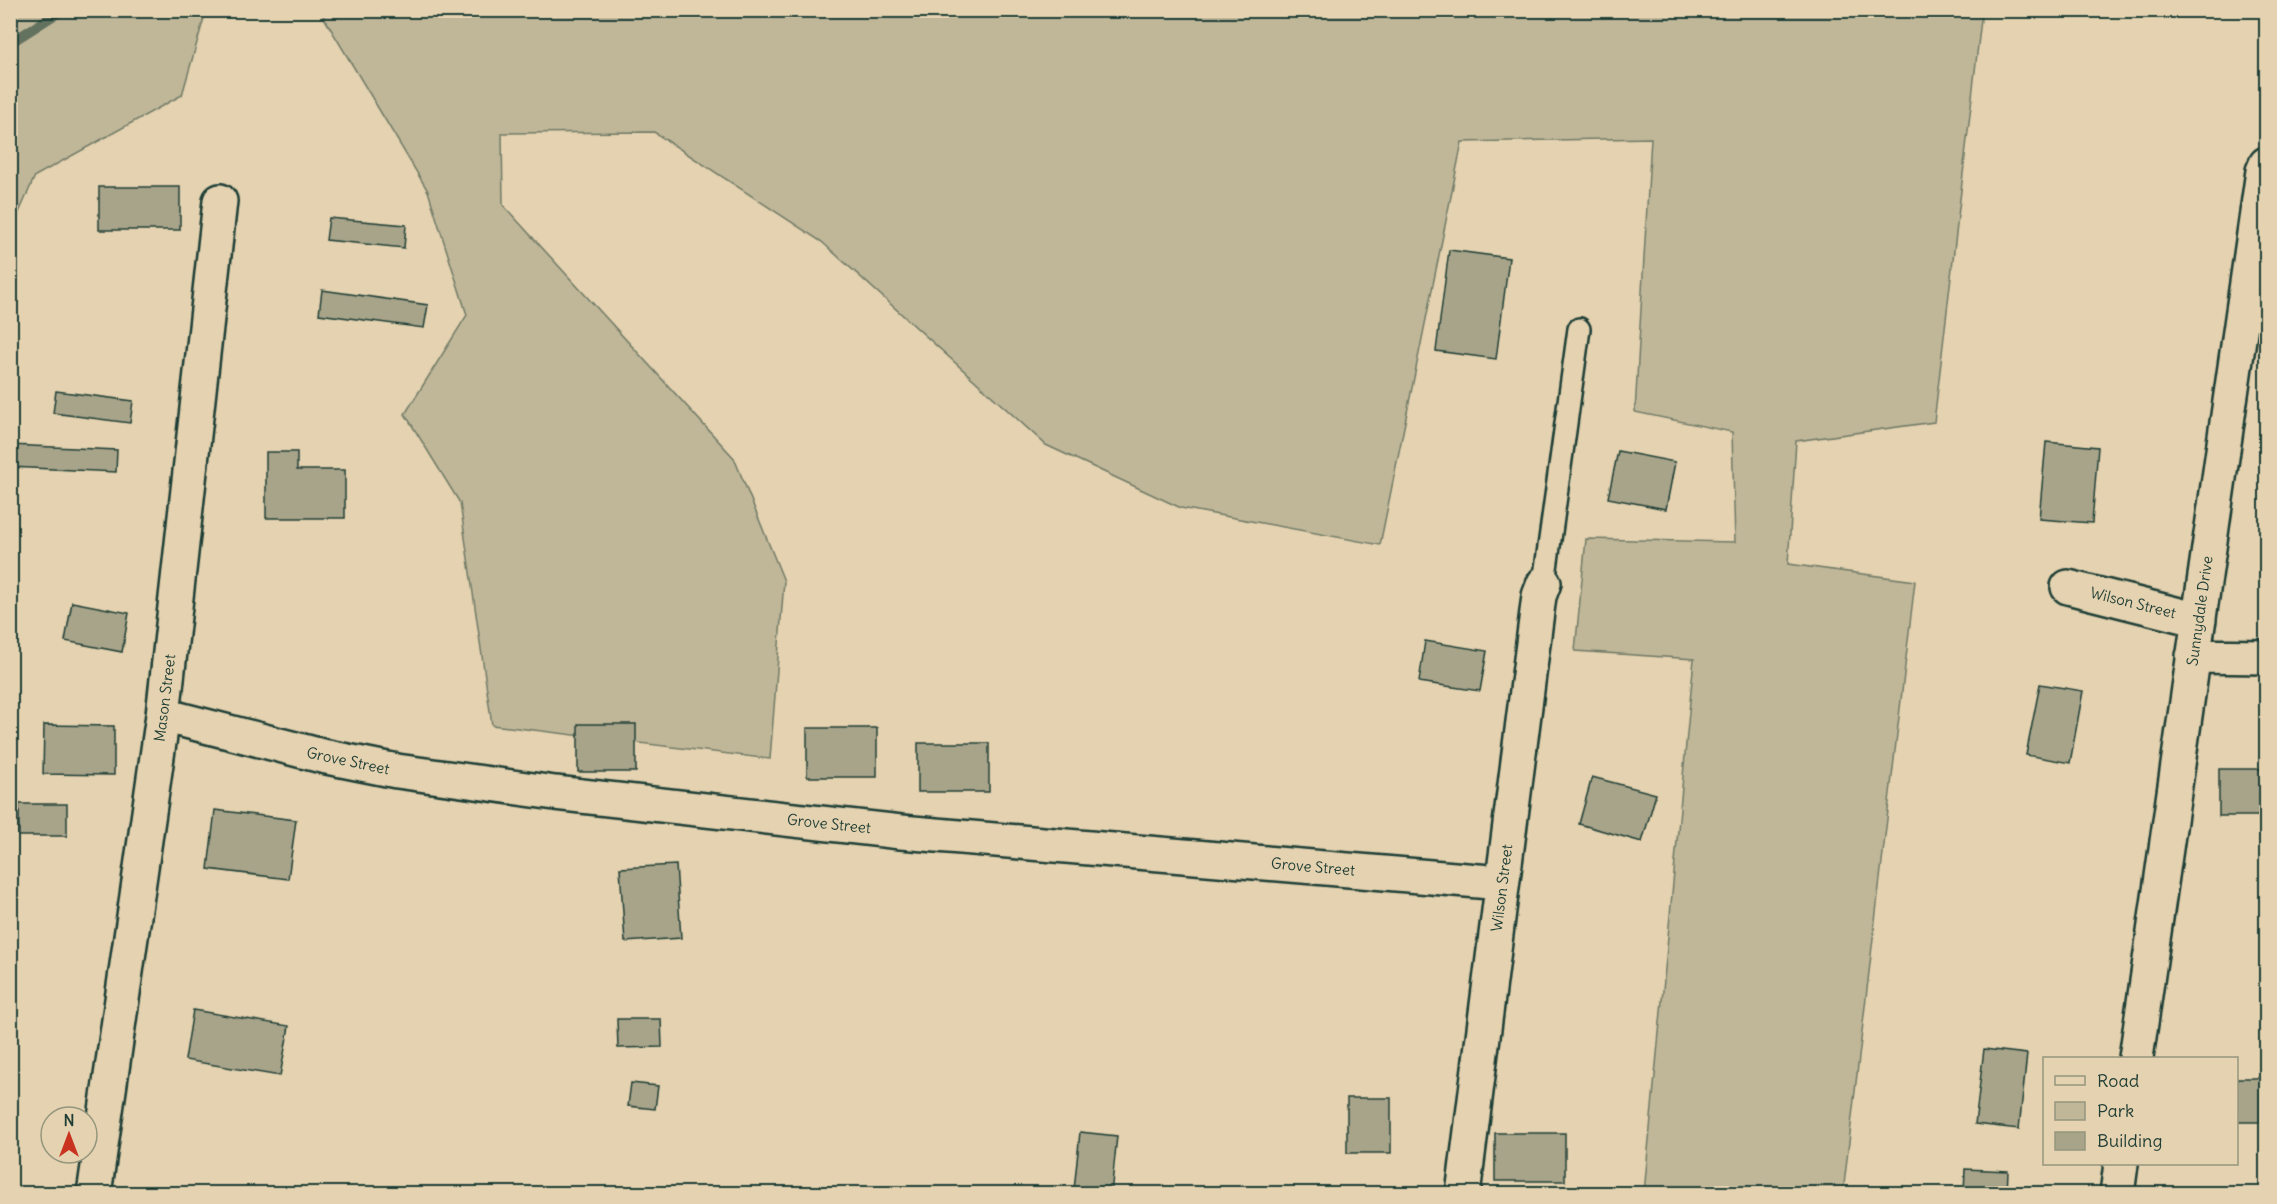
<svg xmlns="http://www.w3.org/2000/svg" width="2277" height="1204" font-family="Delius,sans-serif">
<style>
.green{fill:#c0b799;stroke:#707a66;stroke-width:1.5}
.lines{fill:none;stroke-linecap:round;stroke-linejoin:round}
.stream{stroke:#63715f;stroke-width:10}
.building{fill:#a8a48a;stroke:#1f3d34;stroke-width:1.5}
.lane-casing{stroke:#1f3d34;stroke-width:26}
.street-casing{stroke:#1f3d34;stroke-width:38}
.lane{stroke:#e4d2b0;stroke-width:21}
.street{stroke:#e4d2b0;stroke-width:33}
.labels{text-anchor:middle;stroke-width:4.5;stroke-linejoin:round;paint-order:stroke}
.street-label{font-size:15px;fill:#1f3d34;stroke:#e4d2b0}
</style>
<rect width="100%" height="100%" fill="#e4d2b0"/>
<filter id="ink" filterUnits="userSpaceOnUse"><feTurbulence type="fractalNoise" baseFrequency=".0167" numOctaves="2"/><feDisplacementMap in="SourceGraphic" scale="12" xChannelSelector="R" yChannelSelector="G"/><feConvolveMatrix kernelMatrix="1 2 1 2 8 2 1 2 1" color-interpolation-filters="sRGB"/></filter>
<g filter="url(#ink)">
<path class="green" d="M11,10L206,11L182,95L35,176L11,231Z
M320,11H1982L1934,422L1796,441L1788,564L1915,581L1843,1193H1644L1694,659L1575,651L1586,539L1735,542L1732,432L1635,412L1651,138L1462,142L1380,545L1181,508L1046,445L822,242L654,132L502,133L503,205L734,458L784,581L770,759L492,725L460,503L405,414L467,315L428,191Z"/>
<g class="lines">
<path class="stream" d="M10,43L62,10"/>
</g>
<path class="building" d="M99,187H180V230H99Z
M329,218L406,225L404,248L326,240Z
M1449,250L1509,258L1496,359L1436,351Z
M322,290L428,305L424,328L319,314Z
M56,391L133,401L130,423L53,413Z
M2046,442L2098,447L2092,523L2039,519Z
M10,445L117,450L116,472L10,467Z
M1618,451L1675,462L1666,509L1608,498Z
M266,452H297V470H345V518H266Z
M72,602L129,613L122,652L65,641Z
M1425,641L1487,651L1480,691L1419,682Z
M2040,684L2083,691L2070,763L2026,755Z
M578,724H636V772H578Z
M44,725L114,726V775L43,774Z
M807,728H877V777H807Z
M918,743H989V792H918Z
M2219,769H2266V816H2219Z
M1592,777L1656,794L1642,842L1579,824Z
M19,804H67V836H19Z
M215,810L296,820L288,879L208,869Z
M676,865L681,938L625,942L620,868Z
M193,1010L289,1026L280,1076L185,1060Z
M617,1019H661L662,1047L618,1048Z
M1984,1049L2027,1054L2019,1129L1975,1124Z
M2237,1078H2266V1122H2237Z
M631,1083L658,1086L655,1109L628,1106Z
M1347,1098H1391V1153H1347Z
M1080,1132L1117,1136L1111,1194L1074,1190Z
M1495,1133H1565V1181H1495Z
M1965,1169L2008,1171L2007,1194H1964Z"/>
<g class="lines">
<g class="lane-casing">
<path id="lane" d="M1544,583L1579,329"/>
</g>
<g class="street-casing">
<path id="street" d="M2068,587L2199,620
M2193,656L2266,657
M163,715L322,756L397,771L555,793L901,832L1502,883
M2136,1058L2263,171L2266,164
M94,1194L163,715L220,201
M1463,1194L1539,596L1544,583
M2117,1194L2121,1164"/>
</g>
<use href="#lane" class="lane"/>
<use href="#street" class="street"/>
</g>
</g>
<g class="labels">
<g class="street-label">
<text transform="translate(2133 603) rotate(14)" y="5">Wilson Street</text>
<text transform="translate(2200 611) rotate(-82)" y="5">Sunnydale Drive</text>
<text transform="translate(165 698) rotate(-83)" y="5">Mason Street</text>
<text transform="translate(348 761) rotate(12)" y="5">Grove Street</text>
<text transform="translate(829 824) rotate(6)" y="5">Grove Street</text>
<text transform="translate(1313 867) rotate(5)" y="5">Grove Street</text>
<text transform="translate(1502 888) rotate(-83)" y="5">Wilson Street</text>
</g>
</g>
<rect width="2277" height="1204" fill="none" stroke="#e4d2b0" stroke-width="36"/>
<rect x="18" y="18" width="2241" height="1168" fill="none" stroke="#1f3d34" stroke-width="2" filter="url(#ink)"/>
<rect x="2043" y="1057" width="195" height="108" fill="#e4d2b0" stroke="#95967e" stroke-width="1.5"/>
<rect x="2055" y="1076" width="30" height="9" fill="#e4d2b0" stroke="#95967e" stroke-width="1.5"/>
<text x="2097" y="1087" font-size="18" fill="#1f3d34">Road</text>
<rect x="2055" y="1102" width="30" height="18" fill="#c0b799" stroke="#95967e" stroke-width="1.5"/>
<text x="2097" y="1117" font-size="18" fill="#1f3d34">Park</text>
<rect x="2055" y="1132" width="30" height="18" fill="#a8a48a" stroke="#95967e" stroke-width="1.5"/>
<text x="2097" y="1147" font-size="18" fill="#1f3d34">Building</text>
<g transform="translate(69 1135)"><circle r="28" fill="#e4d2b0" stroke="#95967e" stroke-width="1.5"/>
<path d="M0-4.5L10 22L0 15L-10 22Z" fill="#c8321e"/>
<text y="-9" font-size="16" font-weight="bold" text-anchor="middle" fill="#1f3d34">N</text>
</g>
</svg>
